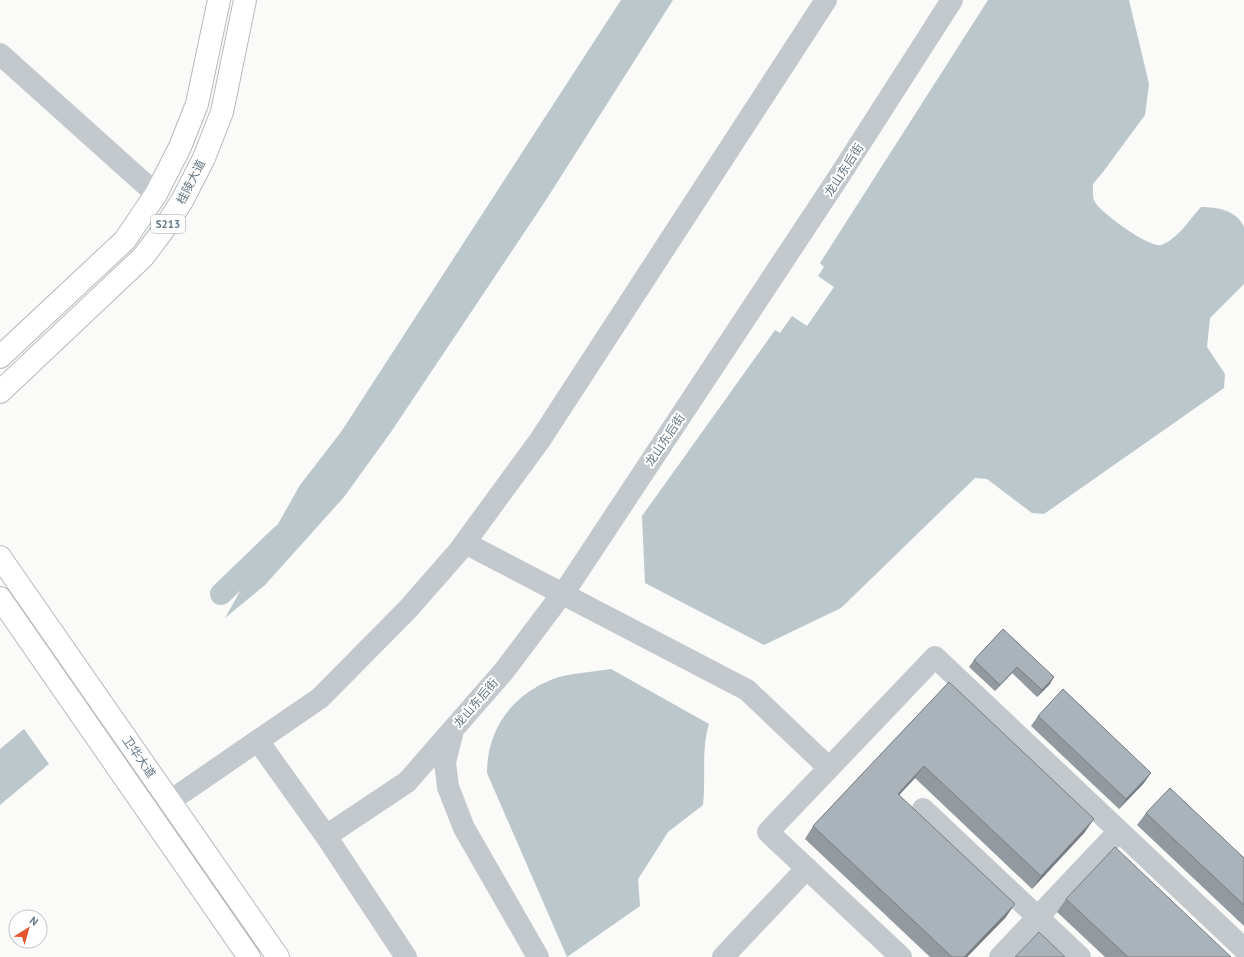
<svg xmlns="http://www.w3.org/2000/svg" width="1244" height="957" font-family="'PT Sans','Noto Sans SC',sans-serif">
<style>
.water{fill:#bbc7cb}
.lines{fill:none;stroke-linecap:round;stroke-linejoin:round}
.canal{stroke:#bbc7cb;stroke-width:22}
.major-casing{stroke:#b5babe;stroke-width:24}
.minor{stroke:#c3c8cc;stroke-width:22}
.major{stroke:#fff;stroke-width:22}
.wall{fill:#929a9f}
.shaded-wall{fill:#777d82}
.building{fill:#aab3b9;stroke:#777d82}
.labels{text-anchor:middle;stroke-width:4;stroke-linejoin:round;paint-order:stroke}
.shield{fill:#fff;stroke:#939fa8;stroke-width:1}
.shield-label{font-size:11px;font-weight:bold;fill:#657683}
.street-label{font-size:12px;fill:#657683;stroke:#fff}
</style>
<rect width="100%" height="100%" fill="#fafaf8"/>
<path class="water" d="M621,0H673L546,200L391,432L344,497L265,585L225,618L300,485L341,432Z
M988,0H1129L1149,84L1145,115L1103,172L1093,184C1093,189 1092,198 1095,202C1101,213 1149,248 1161,245C1178,239 1189,220 1201,207C1216,207 1237,210 1244,227C1244,234 1244,274 1244,284L1210,318L1207,347L1225,374L1224,388L1044,514L1032,513L987,479L975,478L841,608L764,645L645,583L642,516L775,330L780,333L792,316L807,326L834,287L818,276L824,267L820,263Z
M611,669L709,724C701,750 706,778 703,805L668,832L651,859L638,879L640,906L567,957L487,773C487,729 512,695 553,679C569,673 593,672 611,669Z
M24,729L49,764L0,805V749Z"/>
<g class="lines">
<path class="canal" d="M221,594L282,535"/>
<g class="major-casing">
<path id="major" d="M0,357L125,240L156,194L180,147L197,104L219,0
M0,392L143,257L164,229L183,199L204,158L222,112L245,0
M0,557L278,957
M0,598L249,957"/>
</g>
<path class="minor" d="M0,54L156,194
M465,543L747,690L829,768
M452,734L445,762L448,787L464,828L538,957
M258,741L326,836L406,957
M170,801L320,698L408,609L458,552L540,440L826,0
M923,809L1080,957
M326,836L407,782L504,671L571,582L838,178L952,0
M723,957L807,868
M901,957L768,832L935,657L1244,949
M1000,957L1119,831"/>
<use href="#major" class="major"/>
</g>
<path class="wall" d="M1003,629L1050,684L1037,697L1012,673L995,691L969,667L974,660Z
M949,682L1085,832L1032,889L915,778L899,795L1006,917L967,957H930L805,839L813,826Z
M1038,716L1144,783L1119,809L1031,726Z
M1146,813L1244,858V926L1137,825Z
M1066,899L1231,957H1105L1057,912Z"/>
<path class="shaded-wall" d="M1017,667L1012,673L995,691L1000,685Z
M1054,677L1050,684L1037,697L1042,690Z
M924,766L915,778L889,806L898,794Z
M1151,773L1144,783L1119,809L1126,799Z
M1094,819L1085,832L1032,889L1041,876Z
M1015,904L1006,917L967,957H964Z"/>
<path class="building" d="M1003,629L1054,677L1042,690L1017,667L1000,685L974,660Z
M949,682L1094,819L1041,876L924,766L898,794L1015,904L964,957H952L813,826Z
M1063,689L1151,773L1126,799L1038,716Z
M1170,788L1244,858V905L1146,813Z
M1115,847L1231,957H1128L1066,899Z
M1039,932L1065,957H1015Z"/>
<g class="labels">
<rect class="shield" x="151" y="215" width="34" height="18" rx="3"/>
<g class="shield-label">
<text x="168" y="228">S213</text>
</g>
<g class="street-label">
<text transform="translate(844 170) rotate(-57)" y="4">龙山东后街</text>
<text transform="translate(191 182) rotate(-63)" y="4">桂陵大道</text>
<text transform="translate(665 440) rotate(-56)" y="4">龙山东后街</text>
<text transform="translate(476 703) rotate(-49)" y="4">龙山东后街</text>
<text transform="translate(139 757) rotate(55)" y="4">卫华大道</text>
</g>
</g>
<g transform="translate(28 929) rotate(37)"><circle r="19" fill="#ffffff" stroke="#c1c8cd"/>
<path d="M0-3L7 15L0 10L-7 15Z" fill="#e4572e"/>
<text y="-6" font-size="11" font-weight="bold" text-anchor="middle" fill="#657683">N</text>
</g>
</svg>
